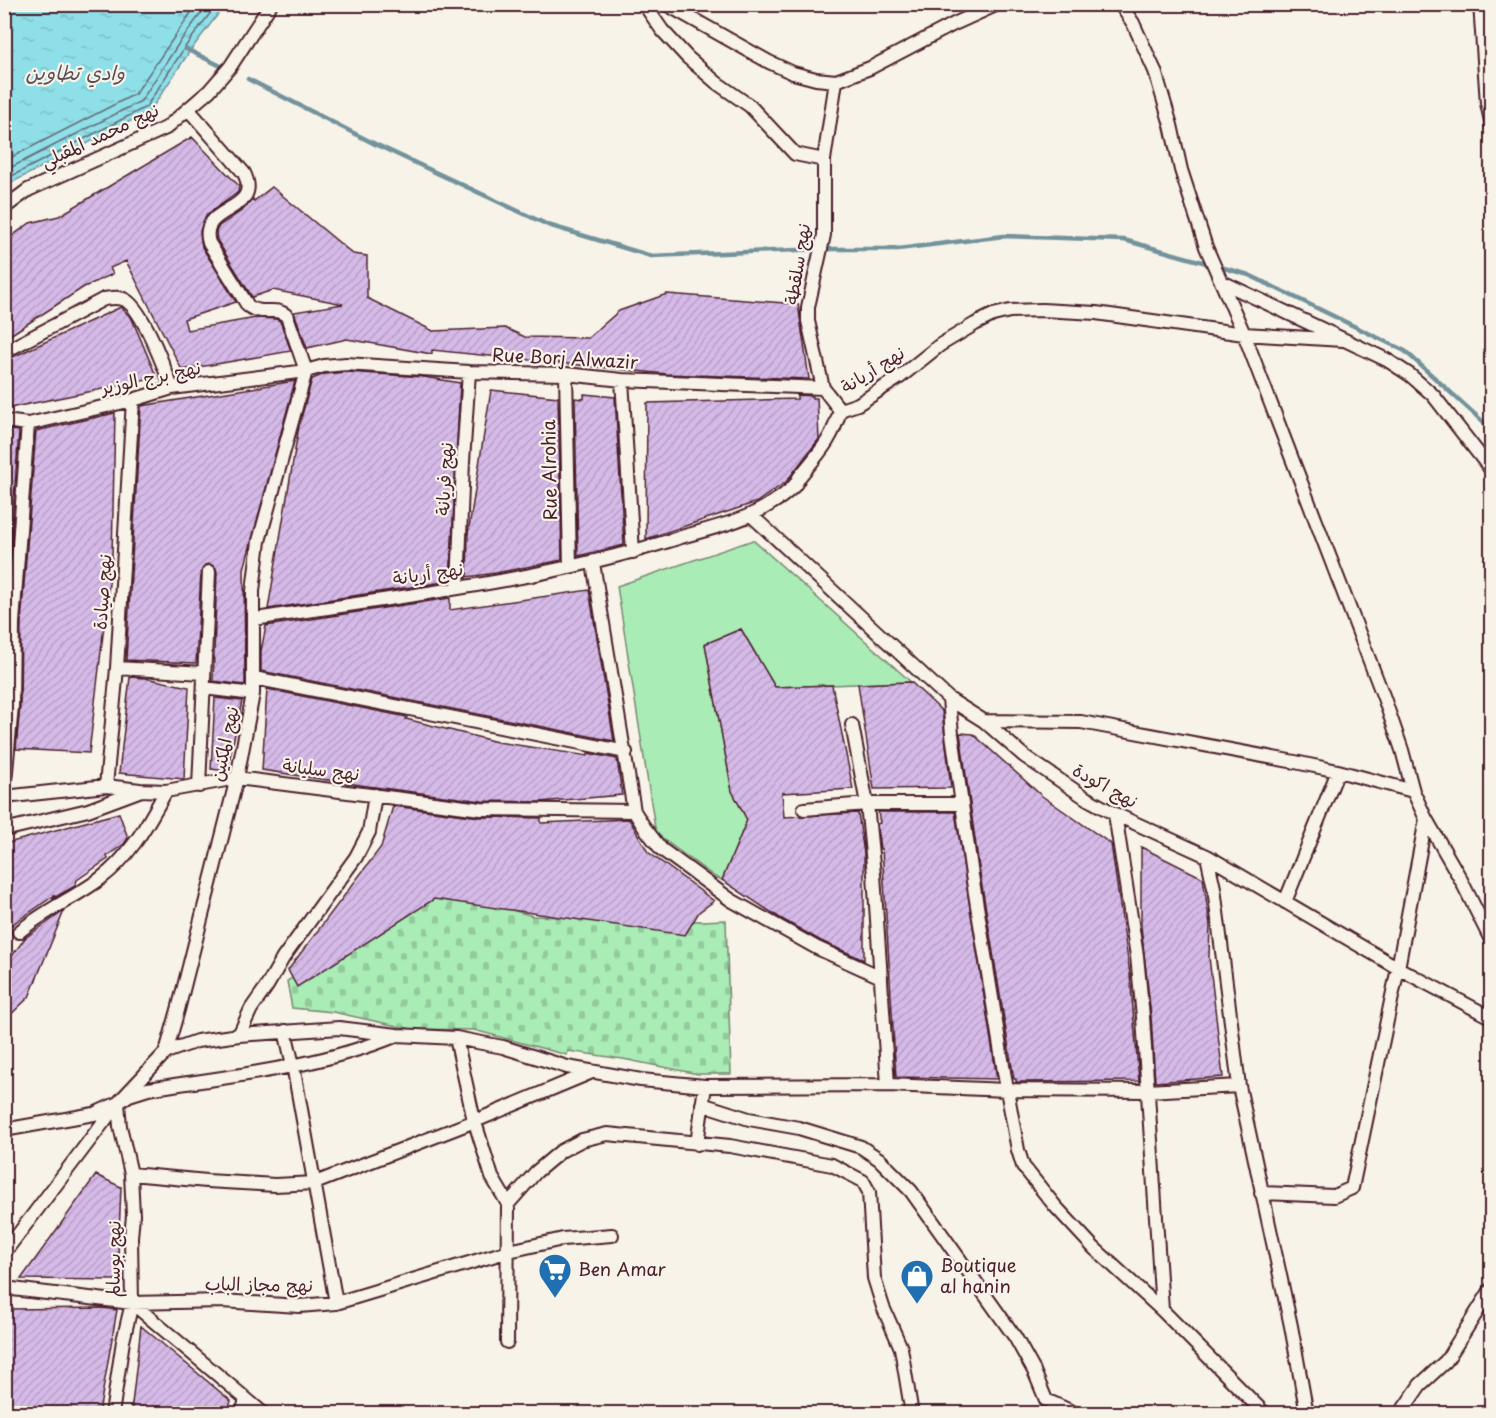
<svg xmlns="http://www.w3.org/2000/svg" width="1496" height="1418" font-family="'Playpen Sans','Playpen Sans Arabic',sans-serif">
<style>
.grass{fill:#a9ecb6;stroke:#7a8670;stroke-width:1.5}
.cemetery{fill:url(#cemetery-stones);stroke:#7a8670;stroke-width:1.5}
.water{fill:url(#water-ripples);stroke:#73929c;stroke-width:1.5}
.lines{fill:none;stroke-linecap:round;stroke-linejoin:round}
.shore{stroke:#656c77;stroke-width:1.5}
.stream{stroke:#73929c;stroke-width:4.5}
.building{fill:url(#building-hatch);stroke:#4a1f2b;stroke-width:1.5}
.minor-casing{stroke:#4a1f2b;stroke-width:16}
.minor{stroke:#f7f3e8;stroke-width:12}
.labels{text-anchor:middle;stroke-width:4.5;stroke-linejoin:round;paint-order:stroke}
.street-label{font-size:18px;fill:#4a1f2b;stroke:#f7f3e8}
.poi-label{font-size:18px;fill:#4a1f2b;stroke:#f7f3e8;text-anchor:start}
.water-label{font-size:20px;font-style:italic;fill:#5b4f5a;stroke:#f7f3e8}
</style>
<defs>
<pattern id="cemetery-stones" width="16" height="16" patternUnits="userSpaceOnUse" patternTransform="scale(1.5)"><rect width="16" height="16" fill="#a9ecb6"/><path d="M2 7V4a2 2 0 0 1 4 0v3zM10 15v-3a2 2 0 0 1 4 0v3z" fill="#93ca9d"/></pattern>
<pattern id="water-ripples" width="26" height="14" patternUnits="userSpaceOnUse" patternTransform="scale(1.5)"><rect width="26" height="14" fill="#8edfe8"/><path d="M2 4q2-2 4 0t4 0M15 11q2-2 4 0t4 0" fill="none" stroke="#7cbfc7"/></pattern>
<pattern id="building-hatch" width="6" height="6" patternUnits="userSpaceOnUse" patternTransform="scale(1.5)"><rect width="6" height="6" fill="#d5bae8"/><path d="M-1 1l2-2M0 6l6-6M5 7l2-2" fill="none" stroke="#b89fc7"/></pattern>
</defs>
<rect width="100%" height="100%" fill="#f7f3e8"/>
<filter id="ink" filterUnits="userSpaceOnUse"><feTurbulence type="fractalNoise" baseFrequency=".0167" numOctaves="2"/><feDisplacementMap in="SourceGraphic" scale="12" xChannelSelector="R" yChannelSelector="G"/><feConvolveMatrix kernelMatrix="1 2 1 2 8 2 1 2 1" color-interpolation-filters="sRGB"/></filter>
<g filter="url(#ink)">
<path class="grass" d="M753,540L911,682L775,687L741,629L705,644L732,791L747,820L722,880L715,877L656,834L617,586Z"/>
<path class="cemetery" d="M430,887L533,916L701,921L726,920L731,1074H698L623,1059L568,1051L567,1055L474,1030L411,1029L333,1012L292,1008L287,981L400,912Z"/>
<path class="water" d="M13,4H225V5L190,51L150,111L5,186L4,15Z"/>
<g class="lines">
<path class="shore" d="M4,161L135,94L197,4
M4,171L141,101L179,43L208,4
M4,180L146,107L185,47L217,4"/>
<path class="stream" d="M186,49L227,69
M248,79L375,144L548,225L651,256L822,249H898L1004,236L1124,240L1249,275L1405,351L1492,430"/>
</g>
<path class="building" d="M192,137L239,186L238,192L233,196L206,215L200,231L202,247L236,302L184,319L187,330L256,318L276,319L280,321L291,351L182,370L126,261L110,268L113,274L84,287L4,339V242L30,223L59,216Z
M272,187L353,254L367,256V298L433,331L505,328L525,337L588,338L619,311L667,294L798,304L809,379L666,374L432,350V354L347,339L307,348L294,312L343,304L273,290L252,297L217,240L216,232L219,226L243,210L253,199L254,201Z
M121,307L132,319L157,378L4,409V361Z
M346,372L424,377L460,383L450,581L268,609L299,426L312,379L325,374Z
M295,381L244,569L245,685L213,681L217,572L216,568L210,564L205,565L201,572L196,663L126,660L141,406Z
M491,390L558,397L562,560L496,573L467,577L468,534Z
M584,394L615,397L624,545L578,556L575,398L584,399Z
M797,395L812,396V398H817L819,439L786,482L757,502L646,539L647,403L797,399Z
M115,413L112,558L89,753L16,749L20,706L21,623L36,431Z
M11,430L19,431L5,617L4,431Z
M589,590L614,741L261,671V651L266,626L450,598V610Z
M741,629L775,687L832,685L853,789L782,793L784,817L858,813L864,854V960L821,941L780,918L722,880L747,820L732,791L705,644Z
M130,677L145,678L189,687L184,779L119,773Z
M911,682L942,711L951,788L874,789L858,684Z
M267,689L407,717L406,719L497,742L588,756V753L617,759L622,795L539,802L482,801L367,786L262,770Z
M215,698L242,701L227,771L211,769Z
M960,733L973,734L1042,796L1111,844L1130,974L1139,1081L1016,1082V1079H1014L980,874Z
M393,806L480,817L541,818V823L629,819L648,852L714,901L699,912L685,935L434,899L297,987L288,970L381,847Z
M878,812H955L997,1079L896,1077L882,849H880L877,824L880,823Z
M119,813L128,838L124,844L107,856L108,859L77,880L75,886L52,899L55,895L4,930V844Z
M1141,847L1203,878L1210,925L1209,957L1223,1077L1155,1082L1151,1016L1141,926Z
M64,911L29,997L4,1021V967L25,938Z
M96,1175L121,1187L117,1280L21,1279Z
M102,1308L117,1310L99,1413H4V1316L8,1309Z
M141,1326L231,1401L227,1413H131Z"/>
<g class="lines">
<g class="minor-casing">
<path id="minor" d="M644,4L662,30L687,57L717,83L750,106L795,154L824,160
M666,4L769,62L793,73L816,79L836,81L870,68L954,24L998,4
M1120,4L1133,23L1155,71L1171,125L1181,170L1206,247L1244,334L1384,698L1402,750L1413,791L1426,819L1460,878L1492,942
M1480,4L1487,103L1492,126
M836,81L824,160V235L808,307V321L823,388L840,410
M189,110L244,173C264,214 197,204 209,243L248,306C264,317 274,305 287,316L306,371
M4,208L28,190L166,128L209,91L230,67L271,4
M1222,282L1387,360L1410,375L1433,395L1492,471
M4,352L104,299C111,298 120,296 127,301C145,314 164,367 172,388
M566,374L570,566
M622,380L633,552
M4,421L28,424L133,400L172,388L306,371L324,366L346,364L469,372L566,374L622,380L823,388
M751,515L949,699L984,721L1024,756L1086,798L1115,814L1207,856L1398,968L1492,1018
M593,563L634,811L644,827L661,849L731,900L817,948L881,977
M458,588L463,461L469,372
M255,619C396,597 538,582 675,539C707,529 744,522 772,503C779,499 788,492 794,486C797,483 798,478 801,475C819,453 833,439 840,410L858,404L900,377L940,345L975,324L993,315L1010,311L1042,310L1096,313L1244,334L1343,340
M117,668L204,673
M254,678L626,752
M204,688L253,694
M949,699L952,734L972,875L1007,1090L1018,1150L1023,1166L1055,1206L1094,1248L1162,1310L1265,1414
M984,721L1081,722L1295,762L1338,771L1413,791
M852,725L867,804L874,875L888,1085
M106,786L117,668L133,400
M199,786L209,572
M4,793L12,706L13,623L28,424
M4,797L106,786L140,790L166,791L237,778L481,809L634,811
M804,809L867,804H961
M1115,814L1137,956L1143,1017L1162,1310
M4,830L88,810L139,791
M1207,856L1214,888L1239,1086L1291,1326L1307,1414
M1285,902L1338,771
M19,932C44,911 74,898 100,879C131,856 148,823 166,791
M285,1031L293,1065L336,1303
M239,1035L251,1009L267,986L283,958L356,857L369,832L375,795
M456,1038L473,1116L492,1177L508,1204L507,1342
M166,1052L197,1041L239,1035L339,1028L397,1035L456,1038L503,1047L567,1067L641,1080L705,1086L888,1085L1007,1090L1147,1091L1239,1086
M702,1104L749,1119L799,1128L861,1147L879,1159L911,1191L1015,1337L1034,1371L1046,1400L1077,1414
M4,1130L94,1114L118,1103L129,1095L148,1089C230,1076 317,1068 395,1036
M697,1144L705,1086
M131,1174L207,1181L275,1185L315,1183L475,1121L592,1072
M1261,1193L1334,1196L1352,1188L1398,968L1426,819
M508,1204L536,1172L561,1151L582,1140L607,1134L730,1146L832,1165L863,1181L869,1192L874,1278L883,1307L901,1348L912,1414
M4,1253L118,1103L166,1052L178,1010L237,778L253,694V591L259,541L306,371
M4,1288L132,1303L222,1301L299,1306L336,1303L509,1251L563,1239L612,1235
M132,1303L264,1414
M112,1414L123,1341L132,1303L131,1237L133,1215L131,1174L120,1126L118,1103
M242,1414L246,1399
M1400,1414L1420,1385L1446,1361L1492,1288"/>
</g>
<use href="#minor" class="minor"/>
</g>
</g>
<defs>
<g id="supermarket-pin" transform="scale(1.725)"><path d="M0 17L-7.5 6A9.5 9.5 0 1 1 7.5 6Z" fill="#1f6fb2" stroke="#f7f3e8"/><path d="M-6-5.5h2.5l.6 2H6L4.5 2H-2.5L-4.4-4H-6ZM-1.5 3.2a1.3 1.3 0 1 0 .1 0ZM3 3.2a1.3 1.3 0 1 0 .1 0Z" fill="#fff"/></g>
<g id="shop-pin" transform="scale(1.725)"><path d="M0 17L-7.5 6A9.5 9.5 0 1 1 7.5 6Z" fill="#1f6fb2" stroke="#f7f3e8"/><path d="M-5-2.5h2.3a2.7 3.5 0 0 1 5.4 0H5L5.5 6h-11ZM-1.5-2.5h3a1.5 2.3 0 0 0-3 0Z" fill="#fff"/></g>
</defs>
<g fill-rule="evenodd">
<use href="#supermarket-pin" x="555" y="1270"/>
<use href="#shop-pin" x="917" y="1276"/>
</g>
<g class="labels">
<g class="street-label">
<text transform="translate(100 136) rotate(-25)" y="6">نهج محمد المقبلي</text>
<text transform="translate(798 264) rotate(-81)" y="6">نهج سلقطة</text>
<text transform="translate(565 359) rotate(3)" y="6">Rue Borj Alwazir</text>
<text transform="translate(873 370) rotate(-32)" y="6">نهج أريانة</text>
<text transform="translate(151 378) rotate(-12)" y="6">نهج برج الوزير</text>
<text transform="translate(550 470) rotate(-91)" y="6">Rue Alrohia</text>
<text transform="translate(445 479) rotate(-87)" y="6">نهج فريانة</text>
<text transform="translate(428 574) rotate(-8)" y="6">نهج أريانة</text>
<text transform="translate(103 592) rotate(-86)" y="6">نهج صيادة</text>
<text transform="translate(225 744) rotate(-78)" y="6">نهج المكنين</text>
<text transform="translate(321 770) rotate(7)" y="6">نهج سليانة</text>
<text transform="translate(1105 786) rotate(29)" y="6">نهج اكودة</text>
<text transform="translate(114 1259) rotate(-89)" y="6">نهج بوسالم</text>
<text transform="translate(259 1285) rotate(1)" y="6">نهج مجاز الباب</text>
</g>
<g class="poi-label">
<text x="940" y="1272">Boutique<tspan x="940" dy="21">al hanin</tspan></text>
<text x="578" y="1276">Ben Amar</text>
</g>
<g class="water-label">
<text x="75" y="80">وادي تطاوين</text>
</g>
</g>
<rect width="1496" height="1418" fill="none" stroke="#f7f3e8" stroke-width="24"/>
<rect x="12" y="12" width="1472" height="1394" fill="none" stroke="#4a1f2b" stroke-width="2" filter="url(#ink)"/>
</svg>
